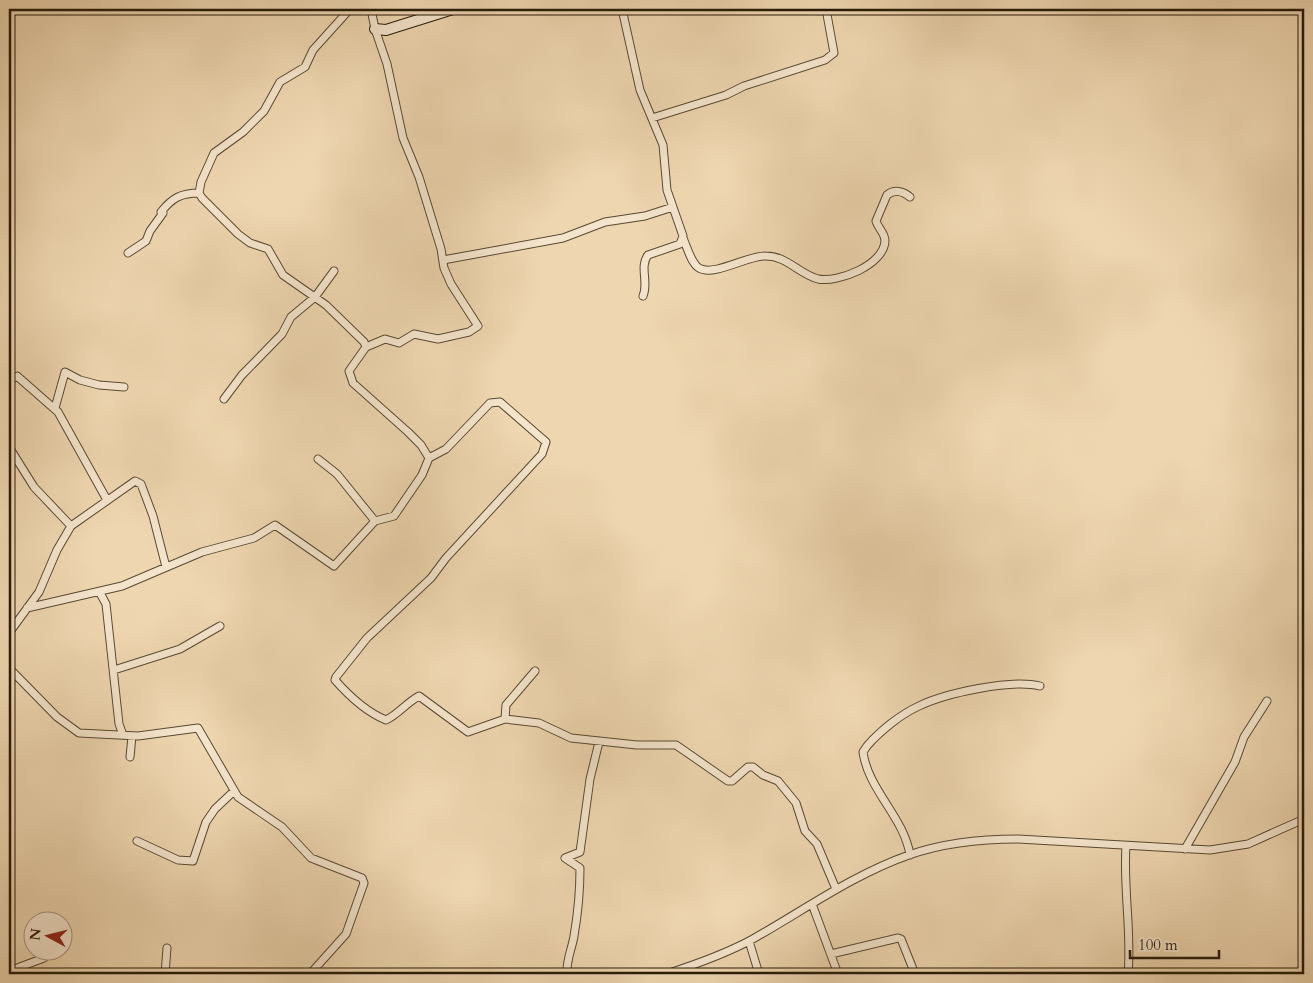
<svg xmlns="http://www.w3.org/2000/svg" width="1313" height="983" font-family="Cardo,serif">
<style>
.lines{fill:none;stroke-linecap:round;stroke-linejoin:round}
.street-casing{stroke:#594a34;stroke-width:9}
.secondary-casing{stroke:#271b0b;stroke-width:12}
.street{stroke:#f4e4cc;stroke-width:7}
.secondary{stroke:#f4e4cc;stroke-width:10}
</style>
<rect width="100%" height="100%" fill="#eed6b0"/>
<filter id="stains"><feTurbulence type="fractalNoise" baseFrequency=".004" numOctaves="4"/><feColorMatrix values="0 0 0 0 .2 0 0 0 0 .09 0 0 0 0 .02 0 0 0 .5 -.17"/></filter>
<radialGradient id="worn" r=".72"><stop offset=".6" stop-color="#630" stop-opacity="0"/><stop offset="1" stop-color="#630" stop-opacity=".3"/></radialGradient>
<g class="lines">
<g class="street-casing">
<path id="street" d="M622,9L640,90L663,145L667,190L683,236L680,244L648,255C639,267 649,282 643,296
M652,118L726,95L744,86L825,60L834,53L826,9
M683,238C687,247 691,263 699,268C714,277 748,255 766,256C787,256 799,274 818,279C838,283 884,265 885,241C885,233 878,228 876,221L887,195C894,189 903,191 910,197
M128,253L146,241L150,231L163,213L161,212C172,198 181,193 199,193
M443,260L563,238L605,222L645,216L673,207
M366,347L385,339L399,343L414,334L438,339L469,332L478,326L451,284L444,268L441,249L419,177L403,138L387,64L375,29L371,9
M9,381L17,376L58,412L107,500
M224,399L242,375L282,334L291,317L315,297L334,271
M55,408L65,372L80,380L99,385L124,387
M9,447L34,487L71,526
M429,458L446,449L490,403L500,402L546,442L542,454L446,558L431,578L367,638L336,677L335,680C350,697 366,712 386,720C399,714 406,703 419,696L468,732L505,719L539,723L571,738L637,745H676L728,781H732L748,767H753L763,775L778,781L796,803L805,831L817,844L836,889
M318,459L337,474L375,521
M100,593L106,604L119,724L123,735
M27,608L122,586L202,552L254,538L275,525L334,566L375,521L394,516L422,475L429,458L421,445L408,432L353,383L349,371L366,347L364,342L326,305L283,275L268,249L250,243L238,234L202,198L199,193L201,182L214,153L243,132L264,111L280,82L305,67L313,50L350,9
M9,633L39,592L57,550L71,526L135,481L141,484L153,516L166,567
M9,668L57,717L79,733L138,736L198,728L238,797L282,827L311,858L362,878L364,883L346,934L310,974
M114,670L180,649L220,626
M505,719L506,705L535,671
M130,757L132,736
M137,841L178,860L193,861L206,822L215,809L234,791
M1126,846C1123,889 1132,932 1128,974
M1185,849L1235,762L1244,737L1267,701
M910,855C904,817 868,790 863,752L867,746C880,731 901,714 919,706C946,693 1011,679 1040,686
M812,904L838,974
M749,941L759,974
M831,954L898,938L901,939L915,974
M9,971L44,958L45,950
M165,974L167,948
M567,974C566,960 572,949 574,936C578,913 580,891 580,868L565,858L580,852L590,779L599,742
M666,974C694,965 725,954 751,940C803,911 852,875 909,855C943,843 982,839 1018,839L1210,850L1248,844L1304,819"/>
</g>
<g class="secondary-casing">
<path id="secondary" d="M375,29L386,30L453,9"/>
</g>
<use href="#street" class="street"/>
<use href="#secondary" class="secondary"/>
</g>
<rect width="1313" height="983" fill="none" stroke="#eed6b0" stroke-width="30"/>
<rect x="10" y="10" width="1293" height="963" fill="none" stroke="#271b0b" stroke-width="2.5"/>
<rect x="15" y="15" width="1283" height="953" fill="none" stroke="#271b0b"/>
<g transform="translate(48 936) rotate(277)"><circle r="24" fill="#f4e4cc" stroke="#a2947f"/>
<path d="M0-4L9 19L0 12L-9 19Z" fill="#8f2418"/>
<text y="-8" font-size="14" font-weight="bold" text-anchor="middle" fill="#271b0b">N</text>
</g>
<path d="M1130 950v8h89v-8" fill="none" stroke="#271b0b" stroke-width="2.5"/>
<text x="1138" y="950" font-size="15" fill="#271b0b" stroke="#f4e4cc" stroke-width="4" paint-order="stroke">100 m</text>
<rect width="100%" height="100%" filter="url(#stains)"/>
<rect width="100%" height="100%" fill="url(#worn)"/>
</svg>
